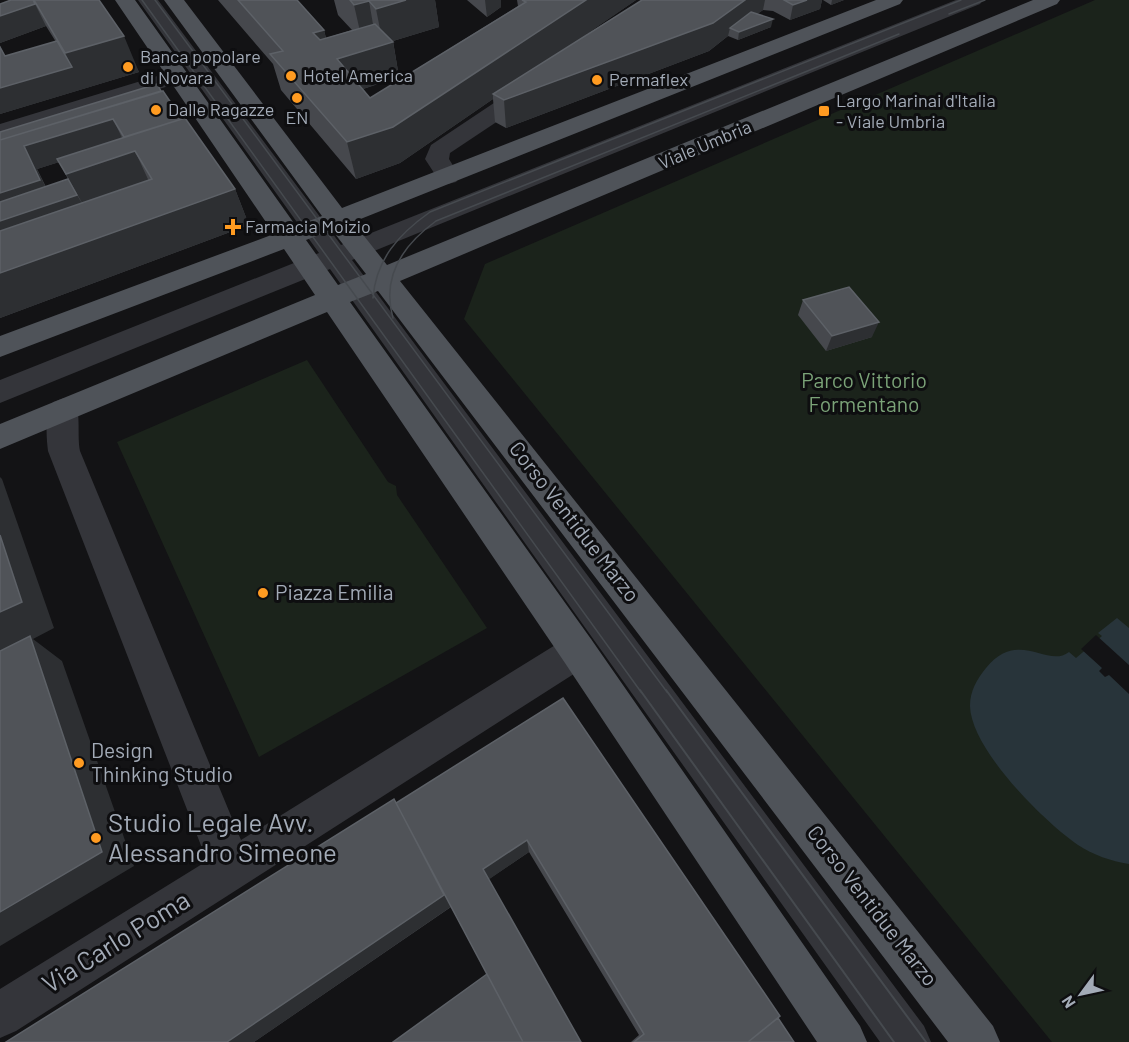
<svg xmlns="http://www.w3.org/2000/svg" width="1129" height="1042" font-family="Barlow,sans-serif">
<style>
.green{fill:#1b231b}
.water{fill:#28343a}
.pier{fill:#131315}
.lines{fill:none;stroke-linecap:round;stroke-linejoin:round}
.minor{fill:#34353a;fill-rule:evenodd}
.major{fill:#4f5359;fill-rule:evenodd}
.tram-far1{stroke:#464a4f;stroke-width:1.5}
.tram{stroke:#464a4f;stroke-width:2}
.wall{fill:#46484d;fill-rule:evenodd}
.shaded-wall{fill:#2d2f32}
.building{fill:#505358;stroke:#5d6167;stroke-width:1.5}
.poi-dot{fill:#ff9b21;stroke:#0e0e10;stroke-width:2}
.labels{text-anchor:middle;stroke-width:6;stroke-linejoin:round;paint-order:stroke}
.far-poi-label{font-size:18px;fill:#a3abb7;stroke:#0e0e10;text-anchor:start}
.far-street-label{font-size:18px;fill:#a3abb7;stroke:#0e0e10}
.park-label{font-size:21px;fill:#7ba378;stroke:#0e0e10}
.street-label{font-size:21px;fill:#a3abb7;stroke:#0e0e10}
.poi-label{font-size:21px;fill:#a3abb7;stroke:#0e0e10;text-anchor:start}
.near-poi-label{font-size:26px;fill:#a3abb7;stroke:#0e0e10;text-anchor:start}
.near-street-label{font-size:26px;fill:#a3abb7;stroke:#0e0e10}
</style>
<rect width="100%" height="100%" fill="#131315"/>
<path class="green" d="M1095,0H1129V1042H1052L464,319L485,264Z
M307,360L388,482L396,486L397,495L487,628L259,757L117,442Z"/>
<path class="water" d="M1117,618L1129,628V864C1111,861 1093,855 1078,845C1043,821 971,749 970,706C970,691 977,679 986,668C1019,628 1047,669 1069,652L1076,658L1102,636L1098,633Z"/>
<path class="pier" d="M1096,635L1129,665V694L1109,675L1105,677L1099,671L1102,668L1081,649Z"/>
<g class="lines">
<path class="minor" d="M138,0H158L341,245L956,0H983L980,4L352,260L924,1026L931,1042H880L330,269L0,403V380L319,253Z
M177,70L185,71L188,76L185,81L0,138V124Z
M532,81L540,83L543,88L540,93L450,153L449,159L460,177L456,182L448,184L440,182L425,159L431,145L524,83Z
M64,398L75,402C81,413 77,436 80,451L241,840L565,639L578,634L591,639L596,651L591,663L16,1031L0,1038V989L207,861L48,451C46,434 45,418 53,402Z"/>
<path class="major" d="M115,0H135L296,226L322,216L164,0H184L342,208L876,0H903L900,4L353,222L387,265L1033,0H1060L1057,4L400,281L993,1026L1000,1042H948L378,291L350,302L591,639L860,1026L867,1042H817L565,663L327,312L0,449V424L315,295L284,249L0,357V336L274,234ZM332,230L366,274L338,285L306,240Z"/>
<path class="tram-far1" d="M142,0L641,692
M155,0L667,692
M949,14L985,0
M373,298C376,259 399,234 430,212L961,0
M393,318C381,276 403,245 436,221L899,34"/>
<path class="tram" d="M640,690L894,1042
M666,690L926,1042"/>
</g>
<path class="wall" d="M99,0L139,72L0,114V46L5,56L56,42L46,26L0,43V4Z
M218,0H297L324,30L326,38L352,30L338,15L334,0H435L439,27L393,41L399,77L363,89L370,98L518,6L517,0H636L576,41L642,0H822L820,9L790,20L773,11L763,10L757,14L771,27L738,40L728,36L709,51L506,128L495,122L493,99L400,163L356,179L281,90L273,64Z
M467,0H501V7L487,17Z
M823,0H844L831,5Z
M182,119L235,189L249,225L0,318V132ZM59,162L68,179L46,187L37,169Z
M803,300L872,337L826,351L798,315Z
M563,698L794,1042H631L639,1035L529,852L489,879L487,974L451,907L254,1042H6L396,803Z"/>
<path class="shaded-wall" d="M406,0H435L439,27L383,44L376,9Z
M485,0H501V7L487,17Z
M586,0H636L497,96L493,94V99L400,163L356,179L347,142Z
M745,0H765L763,10L736,30L730,28L728,36L709,51L506,128L504,100Z
M807,0H822L820,9L790,20L793,5Z
M832,0H844L831,5Z
M369,1L375,36L362,40L354,5Z
M35,4L46,26L0,43V16Z
M773,19L771,27L738,40L739,32Z
M324,30L332,65L313,33Z
M124,36L139,72L83,89L65,53Z
M393,42L399,77L345,95L337,59Z
M72,67L83,89L0,114V88Z
M113,119L124,142L37,169L53,203L77,195L86,210L0,240V148Z
M135,151L152,188L86,210L66,174Z
M235,189L249,225L0,318V273Z
M879,322L872,337L826,351L832,336Z
M0,477L2,479L54,628L33,639L62,661L134,866L0,946Z
M394,799L452,906L254,1042H227Z
M527,840L529,852L488,880L483,869Z"/>
<path class="building" d="M11,0H33L35,4L0,16V4Z
M34,0H99L124,36L65,53Z
M238,0H297L324,30L313,33L320,40L375,24L393,42L337,59L370,98L526,2L522,0H586L393,127L347,142L270,54L283,51Z
M350,0H406L376,9L369,1L354,5Z
M642,0H745L713,23L504,100L493,94Z
M784,0H807L793,5Z
M751,12L773,19L739,32L730,28Z
M57,41L72,67L0,88V47L5,56Z
M157,84L161,91L0,140V132Z
M163,91L182,119L124,137L113,119L24,146L40,180L0,193V140Z
M185,118L235,189L0,273V231L152,179L135,151L66,174L57,159Z
M68,179L77,195L0,221V202Z
M849,287L879,322L832,336L803,300Z
M0,535L22,602L0,612Z
M30,636L102,852L0,912V651Z
M563,698L780,1016L748,1042H634L644,1034L527,840L483,869L581,1042H523L396,803Z
M394,799L444,895L227,1042H6Z
M487,974L523,1042H393Z
M778,1018L794,1042H748Z"/>
<g class="poi-dot">
<circle cx="128" cy="67" r="6"/>
<circle cx="291" cy="76" r="6"/>
<circle cx="597" cy="80" r="6"/>
<circle cx="297" cy="98" r="6"/>
<circle cx="156" cy="110" r="6"/>
<rect x="818" y="105" width="12" height="12" rx="3"/>
<path d="M230 218h6v6h6v6h-6v6h-6v-6h-6v-6h6z"/>
<circle cx="263" cy="593" r="6"/>
<circle cx="79" cy="763" r="6"/>
<circle cx="96" cy="838" r="6"/>
</g>
<g class="labels">
<g class="far-poi-label">
<text x="140" y="63">Banca popolare<tspan x="140" dy="21">di Novara</tspan></text>
<text x="303" y="82">Hotel America</text>
<text x="609" y="86">Permaflex</text>
<text x="836" y="107">Largo Marinai d'Italia<tspan x="836" dy="21">- Viale Umbria</tspan></text>
<text x="168" y="116">Dalle Ragazze</text>
<text x="297" y="124" text-anchor="middle">EN</text>
<text x="245" y="233">Farmacia Moizio</text>
</g>
<g class="far-street-label">
<text transform="translate(705 145) rotate(-23)" y="6">Viale Umbria</text>
</g>
<g class="park-label">
<text x="864" y="388">Parco Vittorio<tspan x="864" dy="24">Formentano</tspan></text>
</g>
<g class="street-label">
<text transform="translate(574 522) rotate(52)" y="7">Corso Ventidue Marzo</text>
<text transform="translate(872 906) rotate(52)" y="7">Corso Ventidue Marzo</text>
</g>
<g class="poi-label">
<text x="275" y="600">Piazza Emilia</text>
<text x="91" y="758">Design<tspan x="91" dy="24">Thinking Studio</tspan></text>
</g>
<g class="near-poi-label">
<text x="108" y="832">Studio Legale Avv.<tspan x="108" dy="30">Alessandro Simeone</tspan></text>
</g>
<g class="near-street-label">
<text transform="translate(116 942) rotate(-32)" y="9">Via Carlo Poma</text>
</g>
</g>
<g transform="translate(1081 994) rotate(237)" stroke="#0e0e10" stroke-width="4.5" paint-order="stroke">
<path d="M0-4.5L10 22L0 15L-10 22Z" fill="#a3abb7"/>
<text y="-9" font-size="16" font-weight="bold" text-anchor="middle" fill="#a3abb7">N</text>
</g>
</svg>
